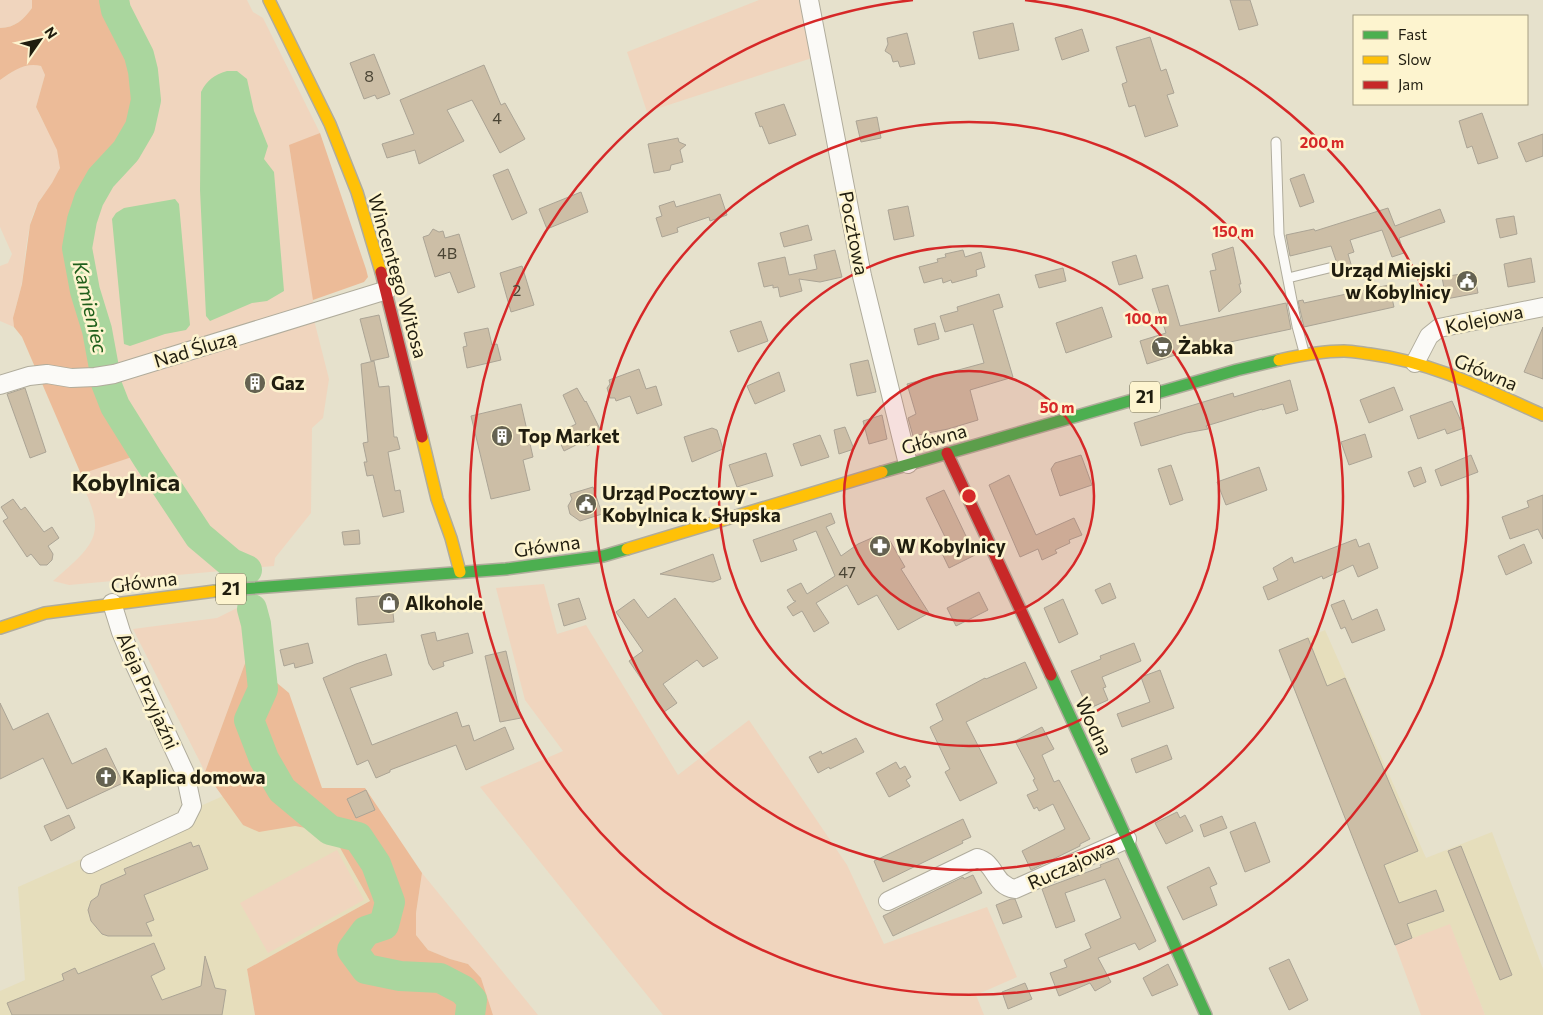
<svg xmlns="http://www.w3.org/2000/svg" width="1543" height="1015" font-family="Commissioner,sans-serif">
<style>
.built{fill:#e6debc}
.green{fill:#f0d5be}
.forest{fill:#ecbb98}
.water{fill:#aad69e}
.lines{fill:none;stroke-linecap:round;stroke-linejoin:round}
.river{stroke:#aad69e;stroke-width:30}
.building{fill:#ccbea6;stroke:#aba495}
.lane-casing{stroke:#b0ac9c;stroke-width:11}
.street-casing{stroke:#b0ac9c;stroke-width:20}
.fast-casing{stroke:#b0ac9c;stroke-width:14}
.slow-casing{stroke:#b0ac9c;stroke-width:14}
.jam-casing{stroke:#b0ac9c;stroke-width:14}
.lane{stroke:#fbfaf7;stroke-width:9}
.street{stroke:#fbfaf7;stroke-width:18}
.fast{stroke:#4caf50;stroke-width:11}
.slow{stroke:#ffc107;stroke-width:11}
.jam{stroke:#c62828;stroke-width:11}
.ring{fill:none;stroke:#d62828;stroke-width:2.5}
.labels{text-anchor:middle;stroke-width:5;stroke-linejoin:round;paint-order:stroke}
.number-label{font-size:16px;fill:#4b4535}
.shield{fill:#fdf4cf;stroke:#625e49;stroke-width:1}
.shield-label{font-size:18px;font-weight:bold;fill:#201d0f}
.street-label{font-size:19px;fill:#201d0f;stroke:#fdf4cf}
.poi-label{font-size:19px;font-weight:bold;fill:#201d0f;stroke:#fdf4cf;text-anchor:start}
.water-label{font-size:20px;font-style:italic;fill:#1f5f1b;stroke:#fdf4cf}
.district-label{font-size:24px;font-weight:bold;fill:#201d0f;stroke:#fdf4cf}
.centre{fill:#d62828;stroke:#fdf4cf;stroke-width:2.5}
.ring-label{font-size:15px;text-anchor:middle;font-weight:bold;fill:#d62828;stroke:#fdf4cf;stroke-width:5;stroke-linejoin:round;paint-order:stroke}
</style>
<rect width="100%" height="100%" fill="#e6e1cc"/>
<path class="built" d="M1325,630L1426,858L1492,832L1543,969V1015H1485L1450,925L1395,945L1279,650Z
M223,796L243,825L295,826L311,829L339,846L370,901L247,969L255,1015H0V991L25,980L18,887Z"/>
<path class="green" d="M0,0H32V8C24,19 15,28 0,28Z
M121,0H247L253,12L263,18L320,133L289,146L313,296L314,320L329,379L323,418L312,428L311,513L275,558L274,566L69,585L53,581C100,540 107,533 77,474L147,452L115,393L81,248L86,214L101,186L128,153Z
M759,0H801L812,58L647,112L627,52Z
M32,64L41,66L45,75L36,107C43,125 61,146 60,167C59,180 44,192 38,203C26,226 26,256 22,282C20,297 12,311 14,327L0,321V266L8,263L12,254L0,227V80L18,68Z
M544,584L557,634L586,625L678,775L749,720L847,865L884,944L987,907L1017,977L976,995L984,1015H663L480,787L563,751L525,700L496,588Z
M265,605L271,677L247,658L205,772L133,629L217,618L237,608Z
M337,850L364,900L268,953L240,903Z
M422,873L538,1015H493L481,978L468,964L450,959L428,950L416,935V913Z
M1450,924L1485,1015H1421L1395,945Z"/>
<path class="forest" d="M32,0H121L122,9L148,64L149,118L128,153L101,186L86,214L81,248L115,393L147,452L81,474L22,337L14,327L13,318L22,284L30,225L38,203L52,183L60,168L57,150L36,107L45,75L41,66C25,62 13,71 0,80V28C15,28 24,19 32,8Z
M320,133L366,269L368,277L364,282L313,300L289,145Z
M247,658L289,693L322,788H365L422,873L416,913V935L428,950L450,959L468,964L481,978L493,1015H255L247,969L370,901L339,846L311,829L295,826L259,832L243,825L205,772Z"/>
<path class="water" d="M227,71H237L247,79L254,111L268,146L264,159L274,172L284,291L267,301L252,303L210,321L206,316L200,190L201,92C207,80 214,75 227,71Z
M175,199L179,204L190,325L186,330L165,334L130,346L124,344L112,219L116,213L124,208Z"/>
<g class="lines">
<path class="river" d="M104,368L97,330L85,291L77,248L82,220L89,199L101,178L126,151L140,127L146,100L143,71L139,55L116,10L114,0
M106,383L115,406L148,459L199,536L231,563L247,570
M252,609L256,624L263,689L249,720L264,759L282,790L330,830L358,837L376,864L390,902L384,925L366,931L352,950L366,969L400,976L440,978L463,990L472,1000L470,1015"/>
</g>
<path class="building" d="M1230,0H1250L1258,25L1239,30Z
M1013,23L1019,50L979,59L973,32Z
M1082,29L1089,51L1062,60L1055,38Z
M907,33L915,64L900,67L898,61L893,62L891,55L885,51L888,44L887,38Z
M1150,37L1161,71L1166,69L1174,93L1167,95L1178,126L1145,137L1135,105L1129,107L1122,84L1127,82L1116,47Z
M374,54L390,94L377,99L375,95L364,99L350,63Z
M484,65L501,105L505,103L525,139L500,153L472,100L447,110L464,141L419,164L415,150L387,158L382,144L414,134L400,100Z
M784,104L796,135L769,144L762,126L760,127L755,113Z
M1482,113L1498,158L1478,164L1472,146L1467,148L1459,121Z
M877,117L881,138L861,142L856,121Z
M1543,134V156L1526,162L1518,143Z
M678,138L679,142L686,145L680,150L683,162L671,165L670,170L654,173L648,144Z
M508,169L527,213L512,220L493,175Z
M1304,174L1314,202L1300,207L1290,179Z
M581,192L588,212L547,229L539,209Z
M720,194L727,215L710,221L709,217L682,226L677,228L678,232L662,237L656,218L662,216L659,206L674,201L676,207Z
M908,206L914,236L894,240L888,210Z
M1388,208L1395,226L1440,209L1445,222L1399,238L1404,253L1392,257L1382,230L1350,240L1354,252L1348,254L1353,271L1341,275L1331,246L1290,256L1286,235L1314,229L1315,231Z
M1514,216L1517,234L1500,238L1496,219Z
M808,225L812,240L784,247L780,233Z
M433,229L439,232L443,231L445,238L459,234L475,287L458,293L450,272L435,277L423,237L429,235Z
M1233,247L1241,284H1239L1241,292L1219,312L1210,271L1216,270L1212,254Z
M835,250L842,277L820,282L799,279L802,291L780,297L778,287L773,288V285L764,287L758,263L785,257L789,275L817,269L814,255Z
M963,250L965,257L981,252L985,267L976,270L977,276L952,283L951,280L943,283L942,278L924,283L919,267L938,262L937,259L946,257L945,254Z
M1136,255L1143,278L1119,285L1112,262Z
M1531,258L1535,282L1508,287L1504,264Z
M522,266L534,305L511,312L500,273Z
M1063,268L1066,281L1039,288L1035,275Z
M1474,272L1478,293L1446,299L1442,277Z
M1168,285L1180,326L1286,303L1291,329L1188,351L1147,364L1140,341L1166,333L1152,289Z
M1389,285L1394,307L1304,327L1298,301L1303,300L1304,303Z
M999,294L1003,307L993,310L1013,377L970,390L978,420L948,429L913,436L908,418L916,414L907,384L984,363L973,324L945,332L940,316L958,311L957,307Z
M1102,307L1112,337L1066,353L1056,323Z
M379,315L389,357L371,361L360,319Z
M761,321L768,341L738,352L730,331Z
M935,323L939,339L918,345L914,329Z
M1543,327V379L1524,372Z
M488,328L492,345L497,344L501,360L467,368L463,347L467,346L464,333Z
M868,360L876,392L857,396L850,364Z
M374,361L379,387L389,386L394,437H397L400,449L388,452L395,491L400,490L404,512L383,517L373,475L367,476L364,462H367L363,443L368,442L361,364Z
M639,369L646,389L656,386L662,405L637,414L630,396L616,401L615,398H610L607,388L610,384L609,380Z
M779,372L785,391L755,404L747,386Z
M1290,380L1298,410L1286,414L1283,404L1262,410V409L1206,426L1208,429L1186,433L1141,446L1134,423L1233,393L1234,397Z
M1394,387L1403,410L1369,423L1360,400Z
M25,388L46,452L30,458L7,394Z
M577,388L585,402L586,401L604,437L587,446L584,441L564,451L556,434L576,424L563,395Z
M1452,401L1464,428L1447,434L1445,429L1418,439L1410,416Z
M521,404L533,457L523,460L530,490L491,499L471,416Z
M882,415L887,439L869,444L863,421Z
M845,427L854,449L839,454L834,430Z
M712,428L717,430L723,449L692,462L684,437Z
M1365,434L1372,457L1349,465L1341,442Z
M820,435L829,457L801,466L793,444Z
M766,453L773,476L737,487L729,465Z
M1081,455L1092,485L1060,496L1051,469L1055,463Z
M1471,455L1478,472L1441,486L1435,470Z
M1171,465L1183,500L1170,505L1158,469Z
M1259,467L1267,490L1226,505L1217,482Z
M1421,467L1426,482L1414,487L1408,472Z
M1009,475L1036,535L1074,518L1082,535L1069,540L1070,543L1055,550L1057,553L1042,560L1038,549L1020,557L989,485Z
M593,487L602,514L580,521L570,514L568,506L572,499L570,494Z
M944,490L975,555L949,568L938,545L947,541L926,498Z
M1543,495V539L1538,529L1510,539L1502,517L1529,507L1527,501Z
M13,499L21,510L25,507L44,532L52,527L59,538L48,546L53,554L52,560L47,565H40L31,554L27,557L3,521L8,518L1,507Z
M831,513L835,523L826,527L841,556L858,544L874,537L876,541H890L905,567L901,569L929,613L898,630L877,595L858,605L847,585L816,603L829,623L814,632L802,611L793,616L787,607L796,601H794L787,590L801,583L807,594L835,576L816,531L793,540L797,550L761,562L753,540Z
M359,530L360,544L344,545L342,532Z
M1356,539L1359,547L1369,543L1378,568L1358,577L1353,565L1323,579L1322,576L1268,600L1263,587L1278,580L1273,568L1292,557L1294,563Z
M1524,544L1532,563L1506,575L1498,556Z
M713,554L721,579L713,582L660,574Z
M1110,583L1116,598L1102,604L1095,590Z
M979,592L988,610L956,626L947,608Z
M391,595L394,622L358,625L356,598Z
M579,598L586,619L564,626L558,604Z
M675,598L718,658L703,667L697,660L663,684L677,703L664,712L629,661L643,651L616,612L634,599L648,618Z
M1063,599L1078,634L1059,643L1044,608Z
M1344,600L1352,620L1377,609L1385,630L1352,643L1345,627L1341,629L1331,605Z
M435,632L437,641L468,633L473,653L443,662L444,666L433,670L429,664L421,635Z
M1308,638L1327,686L1345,678L1418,851L1384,865L1399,903L1436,890L1444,911L1407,924L1412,938L1395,945L1279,650Z
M308,643L313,663L295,668L294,663L284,666L280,650Z
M1134,643L1141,661L1102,677L1106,687L1103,688L1108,700L1088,709L1071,671L1101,659L1100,656Z
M506,651L521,718L500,722L485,656Z
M386,654L392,675L350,688L372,745L457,712L462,727L469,725L474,741L505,727L514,749L466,770L456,745L390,770V772L376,778L368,760L357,765L323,678L356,664Z
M1025,662L1037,688L966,722L997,783L960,801L945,772L950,769L930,727L943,720L936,704L985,678L986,679Z
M1160,670L1174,708L1122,727L1117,714L1150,702L1141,677Z
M0,703L13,730L48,713L72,764L106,748L123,783L67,809L43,758L0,779Z
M1042,727L1054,749L1042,755L1054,782L1059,780L1090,839L1080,844V846L1031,870L1022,851L1065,829L1053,804L1039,811L1037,807L1034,809L1027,795L1038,790L1033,780L1035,779L1015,741Z
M856,738L864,752L830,769L829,767L818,773L809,757L821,751L822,754Z
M1167,745L1172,759L1136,773L1131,759Z
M896,762L900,769L905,766L911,777L906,780L910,786L889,797L876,773Z
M366,790L375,810L356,818L347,799Z
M1177,812L1180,818L1185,815L1193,831L1166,844L1155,823Z
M69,815L75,828L51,841L44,826Z
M1222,816L1227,828L1204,837L1200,825Z
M963,819L971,837L962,841L963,843L883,882L874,861Z
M1255,822L1270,862L1245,872L1230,832Z
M191,842L193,847L199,845L208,869L144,895L154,920L146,923L152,936H108L102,934L91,921L88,910L91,901L98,896L101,885L126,874L124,869Z
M1461,846L1512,975L1500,980L1448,851Z
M1118,858L1156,941L1139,950L1135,943L1098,958L1111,982L1095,991L1090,983L1059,996L1050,973L1067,967L1064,960L1091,948L1085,934L1121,918L1105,879L1065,893L1075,921L1056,928L1042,889L1101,867L1100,865Z
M1209,867L1217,884L1210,887L1217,905L1183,920L1167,887Z
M973,875L982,893L893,936L883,916L963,877L964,879Z
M1011,899H1015L1022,917L1003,924L996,905Z
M154,943L165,969L151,976L162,1000L201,986L205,956L215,988L226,990L222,1015H12L7,1003L64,980L62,974L75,968L78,974Z
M1289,959L1308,1000L1289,1010L1269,968Z
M1168,964L1178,985L1152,996L1143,978Z
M1025,983L1032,999L1008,1009L1002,992Z"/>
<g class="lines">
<g class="lane-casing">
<path id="lane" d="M1276,142L1279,234L1297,326L1304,352
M1288,278L1333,267"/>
</g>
<g class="street-casing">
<path id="street" d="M809,0L862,276L908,464
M1415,363L1429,336L1439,328L1543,307
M0,385L29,376L47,374L71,378L95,377L114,374L387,290
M90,864L185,820L192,806L185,773L134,663L121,632L112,603
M888,901L977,858C996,863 993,885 1015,889L1127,839"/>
</g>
<g class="fast-casing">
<path id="fast" d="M882,472L1237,370L1279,360
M215,591L506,569L603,556L627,549
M1051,675L1116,815L1206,1015"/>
</g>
<g class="slow-casing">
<path id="slow" d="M269,0L330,124L357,192L381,272
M1279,360C1301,355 1322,351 1344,351C1352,351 1362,353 1370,354C1432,362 1487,390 1543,415
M422,437L437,499L451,538L460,572
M627,549L882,472
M0,628L45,613L215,591"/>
</g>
<g class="jam-casing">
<path id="jam" d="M381,272L422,437
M947,453L1051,675"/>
</g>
<use href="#lane" class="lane"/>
<use href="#street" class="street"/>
<use href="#fast" class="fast"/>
<use href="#slow" class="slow"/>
<use href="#jam" class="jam"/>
</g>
<circle cx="969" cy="496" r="125" fill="#d62828" fill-opacity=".12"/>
<g class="ring">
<circle cx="969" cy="496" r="125"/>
<circle cx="969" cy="496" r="250"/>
<circle cx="969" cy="496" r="374"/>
<path d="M1025 0A499 499 0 1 1 913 0"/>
</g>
<defs>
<g id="civic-disc" transform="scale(1.125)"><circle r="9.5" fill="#656251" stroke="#fdf4cf"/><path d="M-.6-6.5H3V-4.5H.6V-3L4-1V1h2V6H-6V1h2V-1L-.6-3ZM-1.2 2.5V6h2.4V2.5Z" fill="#fff"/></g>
<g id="supermarket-disc" transform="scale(1.125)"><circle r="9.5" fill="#656251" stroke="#fdf4cf"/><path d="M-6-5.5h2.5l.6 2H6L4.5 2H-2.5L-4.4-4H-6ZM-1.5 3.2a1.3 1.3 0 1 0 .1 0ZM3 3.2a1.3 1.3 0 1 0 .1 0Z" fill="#fff"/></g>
<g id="building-disc" transform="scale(1.125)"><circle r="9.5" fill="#656251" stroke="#fdf4cf"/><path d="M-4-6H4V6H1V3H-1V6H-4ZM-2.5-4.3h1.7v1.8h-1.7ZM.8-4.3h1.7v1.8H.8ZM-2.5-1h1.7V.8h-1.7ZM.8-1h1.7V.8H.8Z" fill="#fff"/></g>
<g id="pharmacy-disc" transform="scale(1.125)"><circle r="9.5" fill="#656251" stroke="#fdf4cf"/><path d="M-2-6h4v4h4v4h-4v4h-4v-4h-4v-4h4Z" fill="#fff"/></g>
<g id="shop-disc" transform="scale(1.125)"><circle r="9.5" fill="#656251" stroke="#fdf4cf"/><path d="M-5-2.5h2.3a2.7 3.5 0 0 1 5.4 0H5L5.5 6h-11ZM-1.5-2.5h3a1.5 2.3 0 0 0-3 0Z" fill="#fff"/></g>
<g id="church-disc" transform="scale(1.125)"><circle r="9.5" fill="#656251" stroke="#fdf4cf"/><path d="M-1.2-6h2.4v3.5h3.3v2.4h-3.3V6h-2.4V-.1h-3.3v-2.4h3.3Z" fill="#fff"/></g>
</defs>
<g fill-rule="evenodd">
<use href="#civic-disc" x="1467" y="281"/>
<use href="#supermarket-disc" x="1162" y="347"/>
<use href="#building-disc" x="255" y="383"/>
<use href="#building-disc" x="502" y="436"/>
<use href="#civic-disc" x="586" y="504"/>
<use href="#pharmacy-disc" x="880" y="546"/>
<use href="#shop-disc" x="389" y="603"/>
<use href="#church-disc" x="106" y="777"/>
</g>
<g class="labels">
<g class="number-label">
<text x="369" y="82">8</text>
<text x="497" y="124">4</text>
<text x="447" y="259">4B</text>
<text x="517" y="296">2</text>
<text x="847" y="578">47</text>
</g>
<g class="shield">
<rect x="1130" y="381.5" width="30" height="31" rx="4"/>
<rect x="216" y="573.5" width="30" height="31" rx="4"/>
</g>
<g class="shield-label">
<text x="1145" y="403">21</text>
<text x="231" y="595">21</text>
</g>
<g class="street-label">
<text transform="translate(854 233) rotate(79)" y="7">Pocztowa</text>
<text transform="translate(398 276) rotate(74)" y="7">Wincentego Witosa</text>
<text transform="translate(1484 319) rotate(-12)" y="7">Kolejowa</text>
<text transform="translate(195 349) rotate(-17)" y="7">Nad Śluzą</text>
<text transform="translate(1486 372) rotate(23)" y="7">Główna</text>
<text transform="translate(934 439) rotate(-16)" y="7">Główna</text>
<text transform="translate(547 546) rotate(-8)" y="7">Główna</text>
<text transform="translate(144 582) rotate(-7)" y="7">Główna</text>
<text transform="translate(148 691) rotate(66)" y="7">Aleja Przyjaźni</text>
<text transform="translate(1094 726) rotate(65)" y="7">Wodna</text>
<text transform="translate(1071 865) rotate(-24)" y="7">Ruczajowa</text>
</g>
<g class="poi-label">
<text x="1451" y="277" text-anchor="end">Urząd Miejski<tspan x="1451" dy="22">w Kobylnicy</tspan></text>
<text x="1178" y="354">Żabka</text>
<text x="271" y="390">Gaz</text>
<text x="518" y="443">Top Market</text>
<text x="602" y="500">Urząd Pocztowy -<tspan x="602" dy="22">Kobylnica k. Słupska</tspan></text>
<text x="896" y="553">W Kobylnicy</text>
<text x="405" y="610">Alkohole</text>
<text x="122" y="784">Kaplica domowa</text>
</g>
<g class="water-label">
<text transform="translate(90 307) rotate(77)" y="7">Kamieniec</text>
</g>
<g class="district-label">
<text x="126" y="491">Kobylnica</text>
</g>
</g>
<circle cx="969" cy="496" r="8" class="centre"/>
<g class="ring-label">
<text x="1322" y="148">200 m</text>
<text x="1233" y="237">150 m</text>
<text x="1146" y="324">100 m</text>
<text x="1057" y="413">50 m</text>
</g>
<rect x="1353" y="15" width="175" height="90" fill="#fdf4cf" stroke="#a59e82"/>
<rect x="1363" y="31" width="25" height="8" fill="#4caf50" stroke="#a59e82"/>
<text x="1398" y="40" font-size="15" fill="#201d0f">Fast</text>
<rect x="1363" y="56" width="25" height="8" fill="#ffc107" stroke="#a59e82"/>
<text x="1398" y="65" font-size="15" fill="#201d0f">Slow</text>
<rect x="1363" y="81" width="25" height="8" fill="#c62828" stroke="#a59e82"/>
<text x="1398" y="90" font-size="15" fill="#201d0f">Jam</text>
<g transform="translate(40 40) rotate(56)" stroke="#fdf4cf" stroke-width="4" paint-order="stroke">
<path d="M0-4L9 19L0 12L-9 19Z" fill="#201d0f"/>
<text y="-8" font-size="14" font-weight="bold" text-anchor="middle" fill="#201d0f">N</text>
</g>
</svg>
